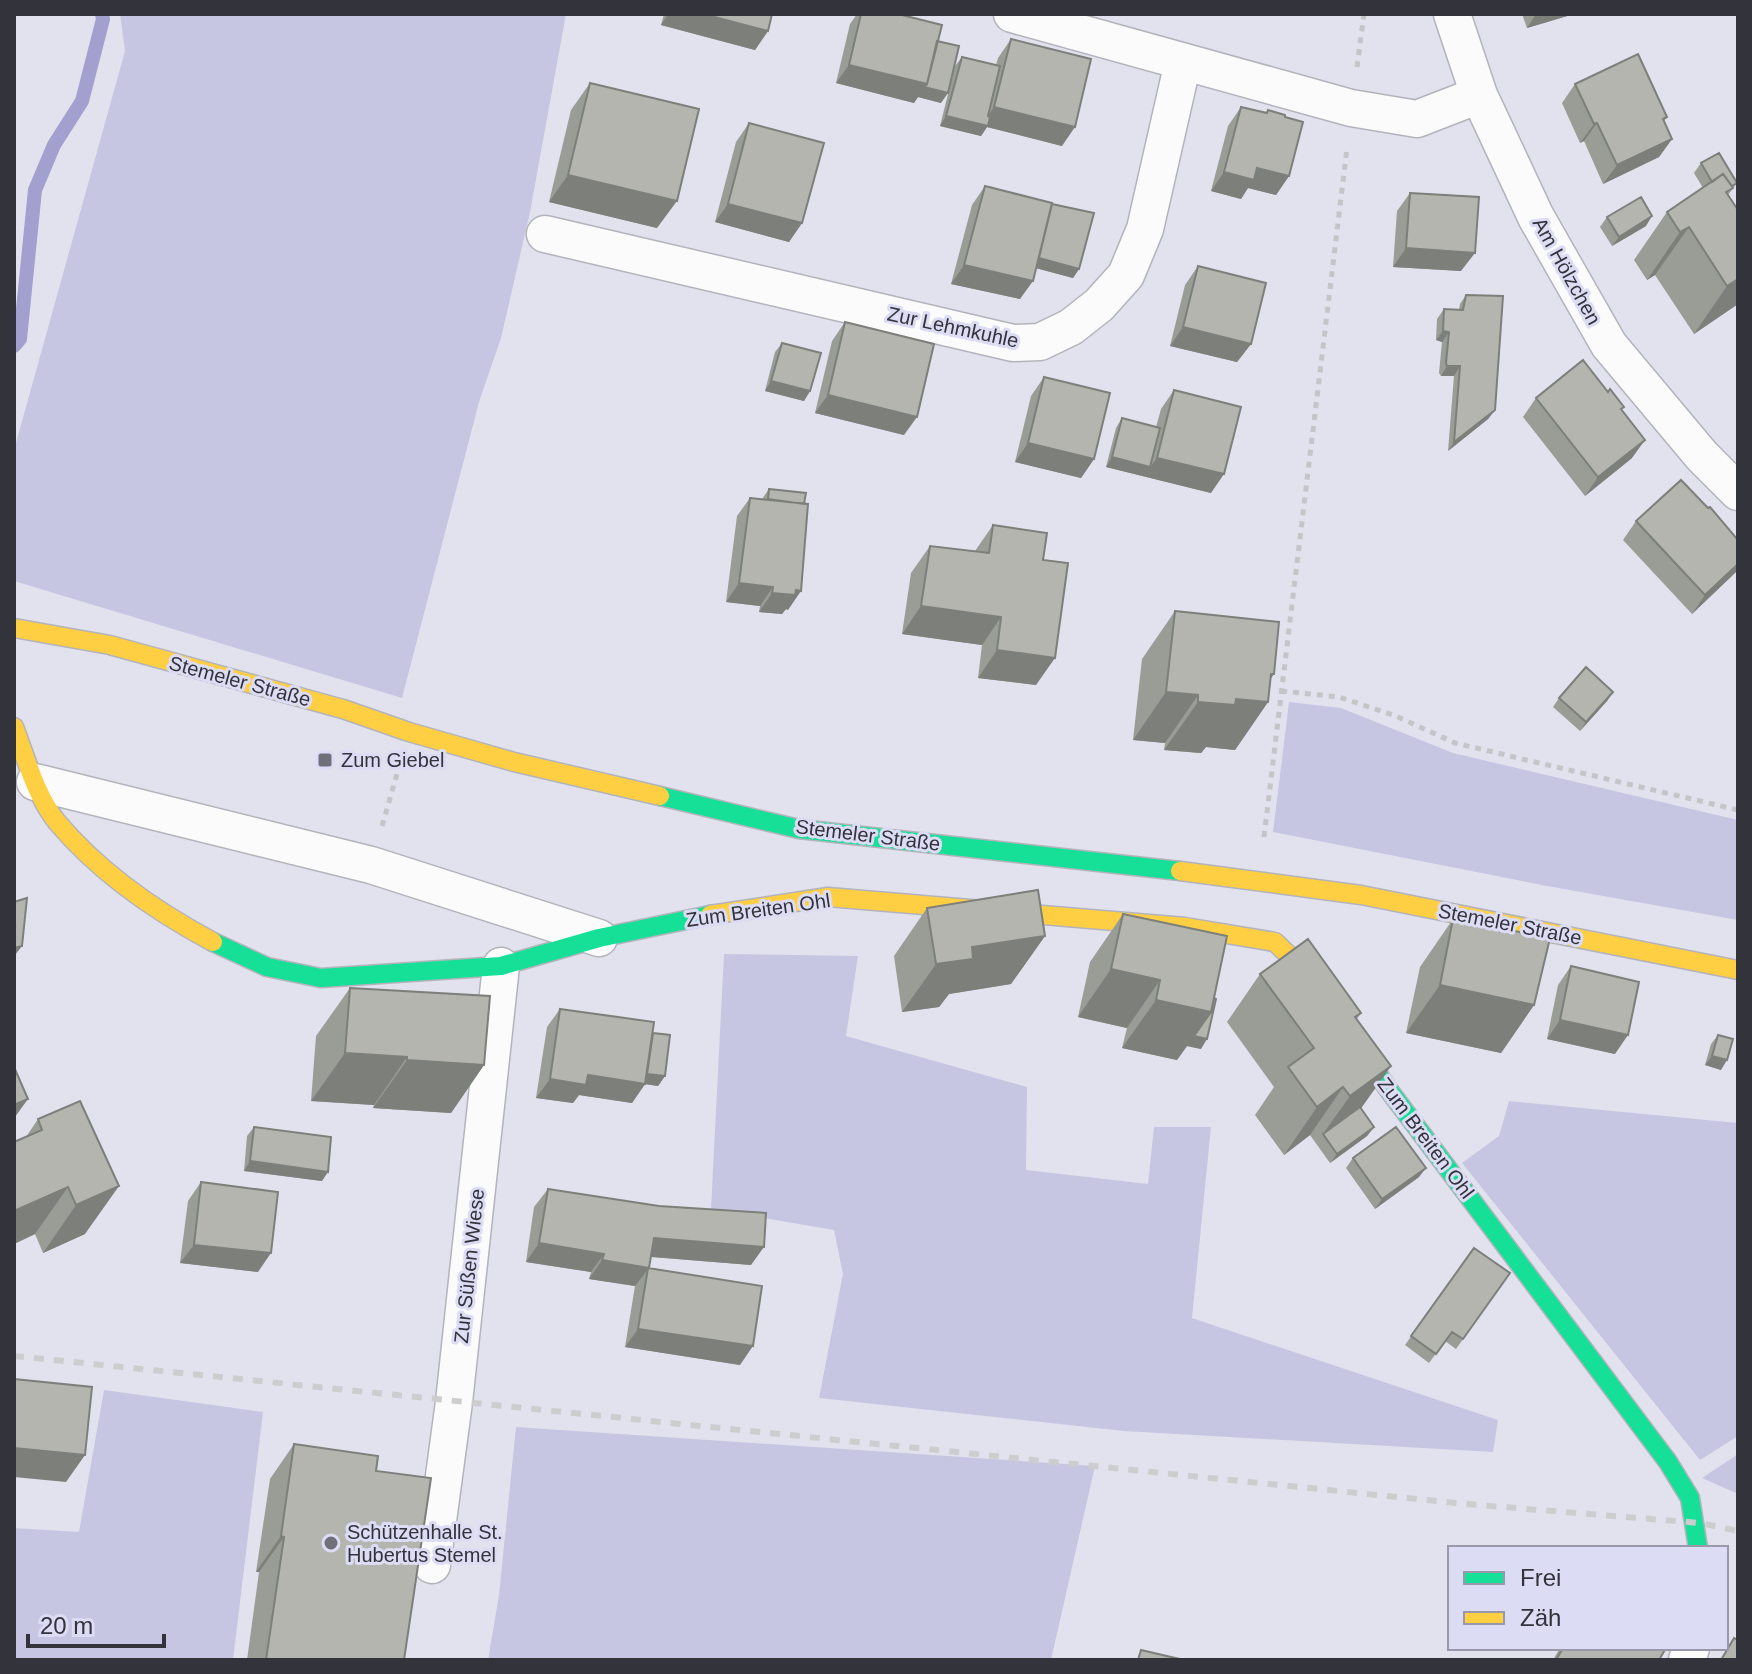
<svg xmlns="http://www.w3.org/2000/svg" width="1752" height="1674" font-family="Helvetica,sans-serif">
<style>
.green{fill:#c6c6e3}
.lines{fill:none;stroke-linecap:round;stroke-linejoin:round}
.stream{stroke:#a1a0ce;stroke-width:14}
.street-casing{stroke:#b3b3bc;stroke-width:39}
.fast-casing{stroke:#b3b3bc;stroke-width:21}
.slow-casing{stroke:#b3b3bc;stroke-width:21}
.path{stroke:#c4c4c9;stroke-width:5;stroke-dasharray:6 6;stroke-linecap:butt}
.street{stroke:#fbfbfc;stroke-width:36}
.fast{stroke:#16e098;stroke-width:18}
.slow{stroke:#ffcf43;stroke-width:18}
.rail{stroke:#cdcdcf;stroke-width:6;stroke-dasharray:10 10;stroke-linecap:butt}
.wall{fill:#9a9c96}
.shaded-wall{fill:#7d7f7a}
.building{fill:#b3b5ae;stroke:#7d7f7a;stroke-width:2}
.poi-dot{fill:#70707a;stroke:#dcdcf4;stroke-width:3}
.labels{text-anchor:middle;stroke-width:6;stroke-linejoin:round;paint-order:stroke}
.street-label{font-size:20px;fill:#33333c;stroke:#dcdcf4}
.poi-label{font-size:20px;fill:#33333c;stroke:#dcdcf4;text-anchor:start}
</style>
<rect width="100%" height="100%" fill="#e2e2ee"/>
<path class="green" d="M120,14H566L530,212L501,338L479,402L402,698L14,581V450L125,51Z
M1289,702L1341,708L1453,753L1738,820V920L1547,886L1273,832Z
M724,954L858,956L846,1036L1027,1087L1026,1170L1148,1184L1154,1127H1211L1192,1318L1498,1420L1493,1452L1124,1431L819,1398L843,1274L834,1230L711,1209Z
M1509,1101L1738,1123V1436L1700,1460L1462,1163L1499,1136Z
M104,1390L263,1412L233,1660H14V1528L79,1532Z
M516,1427L1095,1466L1051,1660H488L499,1595Z
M1738,1454V1494L1702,1478Z"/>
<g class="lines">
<path class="stream" d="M14,346L20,339L35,190L54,145L82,101L103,19L102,14"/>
<g class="street-casing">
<path id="street" d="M1012,14L1351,108L1417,119L1479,95
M1452,14L1479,95L1536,217L1609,345L1702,456L1738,492
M545,234L1013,343L1040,342L1071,327L1099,305L1126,275L1145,229L1183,62
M35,782L371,865L599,938
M432,1565L454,1402L501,966
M1687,1660L1691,1648"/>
</g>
<g class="fast-casing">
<path id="fast" d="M660,796L799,829L1180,871
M213,942L267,967L321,978L501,966L599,938L710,915
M1342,1023L1391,1093L1668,1462L1690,1498L1698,1548"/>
</g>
<g class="slow-casing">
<path id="slow" d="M14,628L110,645L343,709L409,732L514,762L660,796
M14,727C26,758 36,796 57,822C99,872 157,912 213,942
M1180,871L1361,895L1738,970
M710,915L828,897L1185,927L1275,942L1308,974L1342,1023"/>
</g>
<path class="path" d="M1357,67L1364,14
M1281,691L1339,697L1396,716L1455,743L1738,810
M382,826L397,774
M1264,837L1347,148"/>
<use href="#street" class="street"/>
<use href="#fast" class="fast"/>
<use href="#slow" class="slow"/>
<path class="rail" d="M14,1356L1466,1504L1700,1523L1738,1531"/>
</g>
<path class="wall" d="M664,14H772L768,31L755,50L661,25Z
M857,14H898L937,41L941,103L918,97L914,103L836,83L850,24Z
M1522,14H1574L1527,28Z
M1011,39L1062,146L987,127L981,136L940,126L955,66L962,57L996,65L998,58Z
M590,83L657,228L549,202L571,110Z
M1575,84L1667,117L1664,121L1672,139L1659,157L1603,184L1584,141L1580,143L1562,103Z
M1241,107L1266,113L1268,110L1289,176L1276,195L1248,188L1241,199L1211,191L1228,126Z
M749,123L802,223L789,242L715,222L736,142Z
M1701,163L1737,183L1728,195L1738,304L1694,334L1655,275L1647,280L1634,260L1667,212L1703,188L1694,173Z
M985,186L1079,269L1073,278L1036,268L1020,299L951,284L972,205Z
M1410,193L1461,271L1393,267L1397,211Z
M1607,217L1646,226L1612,246L1600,227Z
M1198,266L1251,344L1237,362L1170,346L1185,285Z
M1466,295L1495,410L1488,419L1448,451L1454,376H1441L1439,373L1442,342L1436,340L1437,319L1444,309L1459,310L1460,304Z
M845,322L904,435L815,413L832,341Z
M782,343L810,391L804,401L765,391L775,352Z
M1044,377L1094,459L1081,478L1015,462L1031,396Z
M1174,390L1211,493L1106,467L1116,428L1122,418L1156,427L1161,409Z
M1536,398L1622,410L1632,458L1585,496L1523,417Z
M769,489L788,610L786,609L782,614L759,612L760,606L726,602L737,516L750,498L762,499Z
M1636,521L1736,572L1692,614L1623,540Z
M993,525L1043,560L1036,685L978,678L982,645L902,634L911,573L930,546L975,551Z
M1175,611L1271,679L1268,702L1235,750L1206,747L1201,753L1164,750L1165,743L1133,740L1142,659Z
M1613,692L1607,701L1580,731L1553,707L1559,698Z
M927,908L1045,936L1011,984L949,994L939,1007L902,1012L894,956Z
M1123,914L1201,1049L1187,1046L1177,1060L1122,1048L1127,1028L1078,1017L1090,962Z
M1453,919L1534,1005L1501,1053L1406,1033L1420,967Z
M1571,966L1615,1054L1547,1039L1558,985Z
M1260,974L1361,1013L1357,1019L1391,1066L1361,1108L1374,1127L1367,1136L1330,1163L1310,1135L1284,1155L1255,1115L1274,1087L1227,1022Z
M350,988L484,1065L451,1113L373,1108L374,1105L311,1101L316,1036Z
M560,1009L653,1033L665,1076L658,1086L645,1084L632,1103L579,1095L573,1103L536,1098L547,1027Z
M1718,1035L1721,1070L1705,1065L1711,1044Z
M80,1101L85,1234L43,1253L35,1234L14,1244V1142L26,1137L38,1119Z
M254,1127L322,1181L244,1171L247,1136Z
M1353,1158L1419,1177L1375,1209L1346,1168Z
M201,1182L258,1272L180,1263L188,1201Z
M548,1189L751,1265L651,1257L649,1268L740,1365L625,1347L635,1286L589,1279L591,1272L526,1262L534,1207Z
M1474,1248L1510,1273L1456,1349L1445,1341L1429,1363L1405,1345Z
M294,1444L376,1471L404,1660H247L259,1572H256L270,1479Z
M1560,1648H1666L1659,1660H1553Z"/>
<path class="shaded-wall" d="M668,14H703L768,31L755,50L661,25Z
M1536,14H1574L1527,28Z
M849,65L927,84L948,93L941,103L918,97L914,103L836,83Z
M994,107L1075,127L1062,146L987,127L981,136L940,126L946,116L982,125Z
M1597,123L1584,141L1580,143L1594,124Z
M1672,139L1659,157L1603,184L1617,165Z
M1257,168L1289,176L1276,195L1248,188L1241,199L1211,191L1224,172Z
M568,175L677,201L657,228L549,202Z
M728,204L802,223L789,242L715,222Z
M1652,216L1646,226L1612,246L1619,237Z
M1689,227L1655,275L1647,280L1680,232Z
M1406,248L1475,253L1461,271L1393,267Z
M1035,257L1079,269L1073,278L1028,266Z
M964,265L1033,281L1020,299L951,284Z
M1738,279V304L1694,334L1727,286Z
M1183,327L1251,344L1237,362L1170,346Z
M1443,331L1449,332L1442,342L1436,340Z
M1447,366H1460L1454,376H1441Z
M771,381L810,391L804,401L765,391Z
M828,395L917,417L904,435L815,413Z
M1495,410L1488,419L1448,451L1454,442Z
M1645,440L1632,458L1585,496L1598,477Z
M1028,443L1094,459L1081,478L1015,462Z
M1112,457L1150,467L1157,458L1224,474L1211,493L1106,467Z
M1738,564V570L1736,572L1692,614L1705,595Z
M739,583L773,587L760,606L726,602Z
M796,590L801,591L788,610L786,609L782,614L759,612L772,593Z
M921,606L1001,617L982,645L902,634Z
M997,650L1055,658L1036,685L978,678Z
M1271,674H1274L1255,701L1268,702L1235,750L1206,747L1201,753L1164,750L1198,702L1236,699Z
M1166,692L1198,695L1165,743L1133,740Z
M1613,692L1607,701L1580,731L1586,722Z
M1045,936L1011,984L949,994L939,1007L902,1012L936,964L972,947Z
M22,946L15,955L14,956V948Z
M1111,969L1160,980L1127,1028L1078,1017Z
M1440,985L1534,1005L1501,1053L1406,1033Z
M1156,1000L1211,1012L1207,1039L1201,1049L1187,1046L1177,1060L1122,1048Z
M1560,1020L1628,1035L1615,1054L1547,1039Z
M345,1053L407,1057L374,1105L311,1101Z
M1712,1056L1727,1060L1721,1070L1705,1065Z
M407,1060L484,1065L451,1113L373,1108Z
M1391,1066L1357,1114L1323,1134L1350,1096Z
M642,1073L665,1076L658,1086L645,1084L632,1103L579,1095L573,1103L536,1098L550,1079L588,1075Z
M1343,1087L1310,1135L1284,1155L1317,1107Z
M28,1099L15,1117L14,1118V1105Z
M1374,1127L1367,1136L1330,1163L1337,1154Z
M250,1161L328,1172L322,1181L244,1171Z
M1426,1168L1419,1177L1375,1209L1382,1199Z
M119,1186L85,1234L43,1253L76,1205Z
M68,1187L35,1234L14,1244V1211Z
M654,1238L764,1247L751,1265L641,1256Z
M539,1243L604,1254L591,1272L526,1262Z
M194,1245L271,1253L258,1272L180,1263Z
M602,1260L649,1268L635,1286L589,1279Z
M638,1329L753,1346L740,1365L625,1347Z
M14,1448L85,1455L66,1482L14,1477Z
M281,1536L284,1537L259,1572H256Z"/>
<path class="building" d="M703,14H772L768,31Z
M861,14H898L942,25L927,84L849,65Z
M1011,39L1091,59L1075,127L994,107Z
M937,41L959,46L948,93L924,87L927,84Z
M1638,54L1667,117L1663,119L1672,139L1617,165L1597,123L1594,124L1575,84Z
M962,57L1000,66L988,116L990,117L988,126L946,116Z
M590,83L699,109L677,201L568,175Z
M1241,107L1267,113L1268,110L1285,115V117L1303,122L1289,176L1257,168L1254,180L1224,172Z
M749,123L824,143L802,223L728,204Z
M1719,153L1737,183L1732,186L1723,174L1712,182L1701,163Z
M1723,174L1733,188L1726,192L1738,210V279L1727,286L1689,227L1680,232L1667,212Z
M985,186L1052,203L1033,281L964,265Z
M1410,193L1479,197L1475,253L1406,248Z
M1641,197L1652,216L1619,237L1607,217Z
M1052,204L1094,213L1079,269L1039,258Z
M1198,266L1266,283L1251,344L1183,327Z
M1466,295L1503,296L1495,410L1454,442L1460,366H1447L1446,363L1449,332L1443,331L1444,309L1463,310Z
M845,322L934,344L917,417L828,395Z
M782,343L821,353L810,391L771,381Z
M1583,360L1608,392L1610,389L1624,407L1621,409L1645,440L1598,477L1536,398Z
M1044,377L1110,393L1094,459L1028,443Z
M1174,390L1241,407L1224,474L1157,458Z
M1122,418L1160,428L1150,467L1112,457Z
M1681,480L1708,508L1710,507L1738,540V564L1705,595L1636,521Z
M769,489L806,493L804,504L768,499Z
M750,498L808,504L801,591L796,590L795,595L772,593L773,587L739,583Z
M993,525L1047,533L1043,560L1068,563L1055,658L997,650L1001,617L921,606L930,546L989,553Z
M1175,611L1279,622L1274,674H1271L1268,702L1236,699L1235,705L1198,702V695L1166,692Z
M1586,667L1613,692L1586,722L1559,698Z
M1038,890L1045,936L972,947L973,959L936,964L927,908Z
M27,898L22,946L14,948V902Z
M1123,914L1227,936L1211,1012L1156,1000L1160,980L1111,969Z
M1453,919L1550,938L1534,1005L1440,985Z
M1308,939L1361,1013L1355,1017L1391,1066L1350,1096L1343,1087L1317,1107L1288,1067L1314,1048L1260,974Z
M1571,966L1639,982L1628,1035L1560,1020Z
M350,988L490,996L484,1065L407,1060V1057L345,1053Z
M1214,998L1216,999L1207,1039L1194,1036L1211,1012Z
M560,1009L654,1022L645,1084L588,1075L586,1085L550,1079Z
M653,1033L670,1035L665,1076L647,1074Z
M1718,1035L1733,1039L1727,1060L1712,1056Z
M14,1067L28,1099L14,1105Z
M80,1101L119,1186L76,1205L68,1187L14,1211V1142L42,1130L38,1119Z
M1360,1107L1374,1127L1337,1154L1323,1134Z
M254,1127L331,1137L328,1172L250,1161Z
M1396,1127L1426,1168L1382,1199L1353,1158Z
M201,1182L278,1192L271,1253L194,1245Z
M548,1189L659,1206L766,1213L764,1247L654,1238L649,1268L602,1260L604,1254L539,1243Z
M1474,1248L1510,1273L1463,1339L1452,1332L1436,1354L1411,1336Z
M648,1268L762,1286L753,1346L638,1329Z
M14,1379L92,1387L85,1455L14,1448Z
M294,1444L378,1456L376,1471L431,1478L404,1660H266L284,1537L281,1536Z
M1734,1638L1738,1640V1660H1721Z
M1563,1648H1666L1659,1660H1556Z
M1141,1650L1184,1660H1138Z"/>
<g class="poi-dot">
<rect x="317" y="752" width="16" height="16" rx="4"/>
<circle cx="331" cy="1543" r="8"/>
</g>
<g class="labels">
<g class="street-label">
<text transform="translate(1567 271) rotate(61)" y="7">Am Hölzchen</text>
<text transform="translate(953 327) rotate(12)" y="7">Zur Lehmkuhle</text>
<text transform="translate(240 681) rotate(15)" y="7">Stemeler Straße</text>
<text transform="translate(868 835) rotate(7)" y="7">Stemeler Straße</text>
<text transform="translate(758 910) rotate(-8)" y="7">Zum Breiten Ohl</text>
<text transform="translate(1510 924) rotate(11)" y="7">Stemeler Straße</text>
<text transform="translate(1426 1138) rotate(53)" y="7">Zum Breiten Ohl</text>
<text transform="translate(469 1266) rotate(-84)" y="7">Zur Süßen Wiese</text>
</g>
<g class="poi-label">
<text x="341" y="767">Zum Giebel</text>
<text x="347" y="1539">Schützenhalle St.<tspan x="347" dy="23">Hubertus Stemel</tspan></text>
</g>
</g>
<rect width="1752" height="1674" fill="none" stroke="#33333c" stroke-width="32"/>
<rect x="1448" y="1546" width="280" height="104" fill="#dcdcf4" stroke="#9898aa" stroke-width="2"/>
<rect x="1464" y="1572" width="40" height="12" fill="#16e098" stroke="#9898aa" stroke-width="2"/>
<text x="1520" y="1586" font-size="24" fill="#33333c">Frei</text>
<rect x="1464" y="1612" width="40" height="12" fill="#ffcf43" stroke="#9898aa" stroke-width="2"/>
<text x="1520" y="1626" font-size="24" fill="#33333c">Zäh</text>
<path d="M28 1634v12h136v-12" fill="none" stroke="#33333c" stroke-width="4"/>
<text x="40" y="1634" font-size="24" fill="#33333c" stroke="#dcdcf4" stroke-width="6" paint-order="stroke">20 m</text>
</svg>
